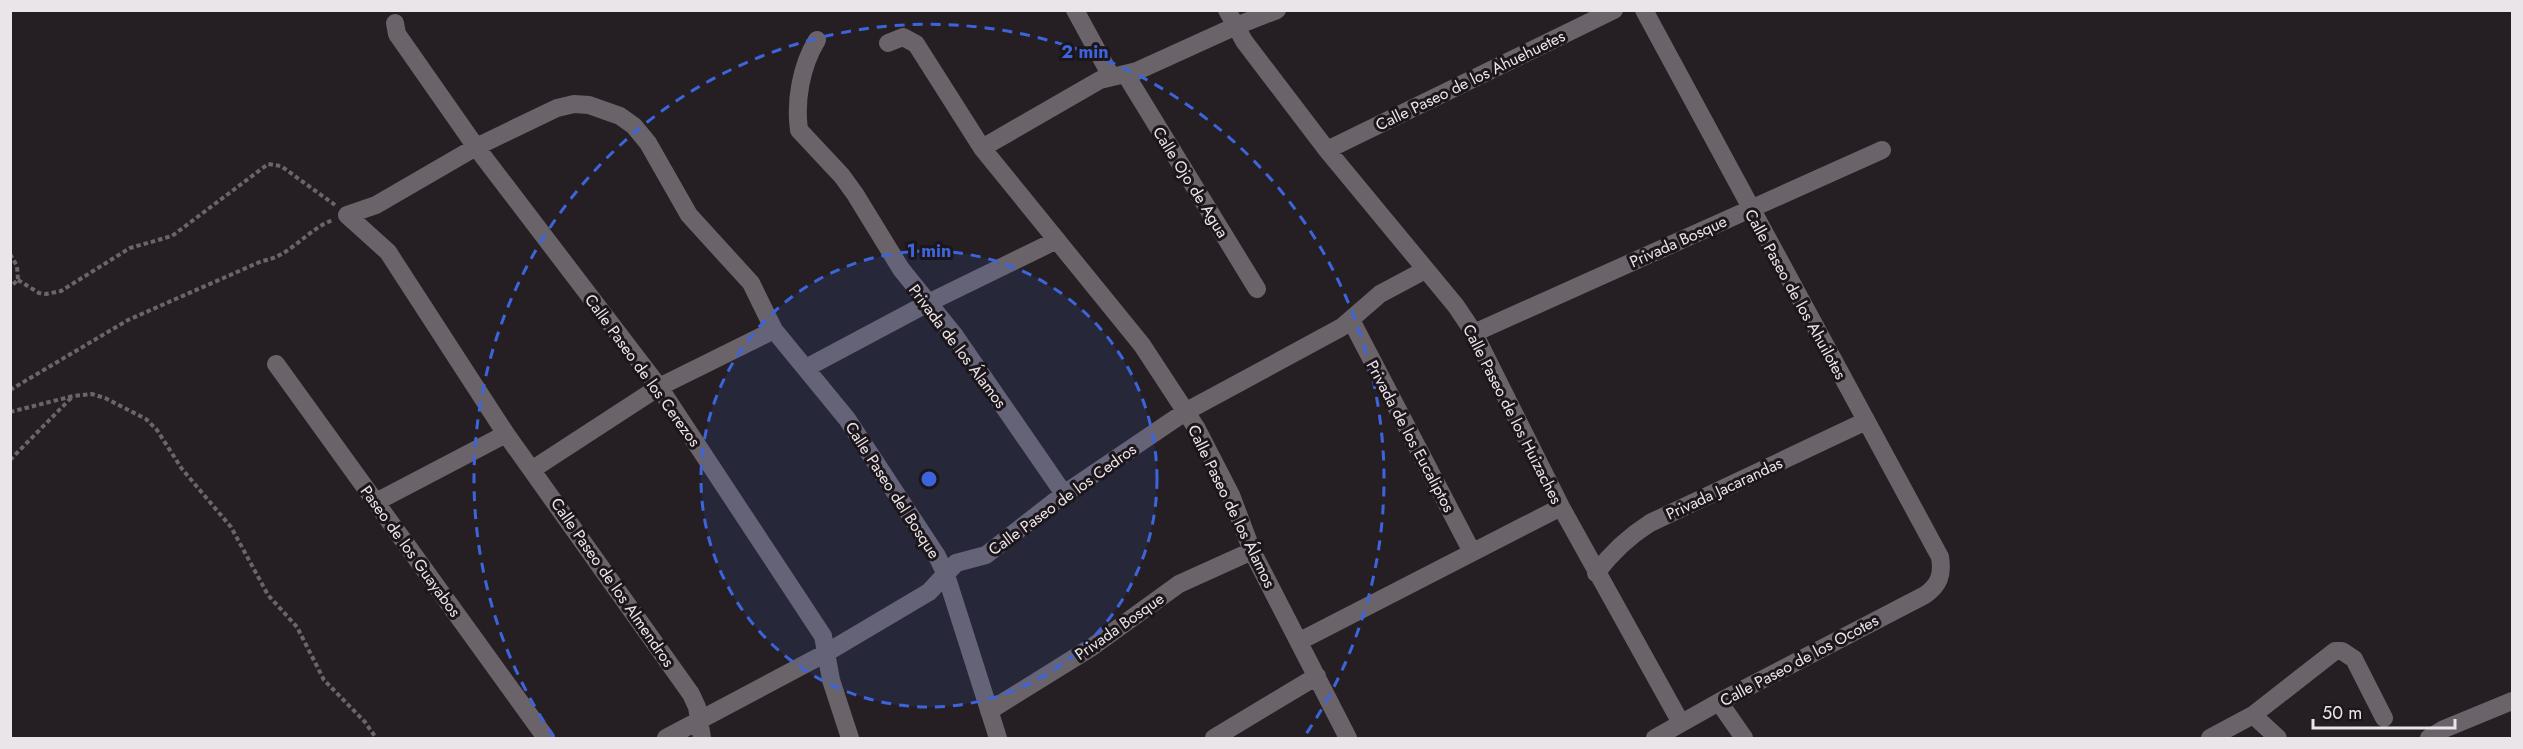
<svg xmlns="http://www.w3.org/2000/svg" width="2523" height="749" font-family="Jost,sans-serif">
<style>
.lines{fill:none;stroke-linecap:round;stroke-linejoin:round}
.path{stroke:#6b656a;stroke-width:4;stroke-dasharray:4.5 3;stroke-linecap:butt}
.minor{stroke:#6b636a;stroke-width:18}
.ring{fill:none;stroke:#3c65db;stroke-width:3;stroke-dasharray:10 8}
.labels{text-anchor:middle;stroke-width:6;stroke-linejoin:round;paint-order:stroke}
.street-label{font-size:16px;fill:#eae5e9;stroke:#1c161b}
.centre{fill:#3c65db;stroke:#1c161b;stroke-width:3}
.ring-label{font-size:18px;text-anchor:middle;font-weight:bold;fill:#3c65db;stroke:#1c161b;stroke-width:6;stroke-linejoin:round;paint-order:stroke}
</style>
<rect width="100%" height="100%" fill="#251f24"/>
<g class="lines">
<path class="path" d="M10,254L17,266L18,280L10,287
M18,280L39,293L46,294L61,291L130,248L172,236L268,164L281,166L335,205
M10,390L128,320L262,261C290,257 306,230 333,220
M10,412L73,396L92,394L105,398L146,419L157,430L182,469L231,527L268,595L297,627L324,680L365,722L376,738
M10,460L72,397"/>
<path class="minor" d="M1075,10L1111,76
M1227,10L1244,41L1327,150L1456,306L1474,333L1561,507L1681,723
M1644,10L1940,557C1943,575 1939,585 1925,595L1719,702L1655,738
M395,23L397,34L476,147L659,387L819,630L823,636L831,680L850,738
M817,40C801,66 795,101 799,130L842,176L855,194L901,269L955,336L1064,494
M888,43L903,37L916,44L982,148L1142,345L1197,429L1231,495L1252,551L1348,738
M1126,75L1257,289
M982,148L1100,80L1137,71L1236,26L1277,10
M1327,150L1614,10
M347,215L376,205L476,147L557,108L574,104L589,105L620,116L634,126L648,143L689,215L751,283L774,330L847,419L937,556L946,575L998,738
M347,215L388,252L506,434L691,694L697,707L702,738
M1351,320L1472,552
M1474,333L1882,150
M276,364L546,738
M806,368L928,303L1057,240
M533,469L659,387L774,330
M376,502L506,434
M1596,573C1612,552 1628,537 1650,523L1866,421
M1300,641L1561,507
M1719,702L1744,738
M989,711L1092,647L1179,584L1252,551
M2253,715L2278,738
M666,738L826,653L929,592L956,563L986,555L1064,494L1185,412L1342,327L1380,294L1425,270
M1214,738L1317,676
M2210,738L2253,715L2335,651H2342L2354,659L2384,718
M2429,738L2444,729L2512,701"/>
</g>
<circle cx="929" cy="479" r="228" fill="#3c65db" fill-opacity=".12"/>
<g class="ring">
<circle cx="929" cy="479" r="228"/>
<path d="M554 737A455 455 0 1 1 1304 737"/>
</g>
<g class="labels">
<g class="street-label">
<text transform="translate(1470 80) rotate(-26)" y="6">Calle Paseo de los Ahuehuetes</text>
<text transform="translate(1191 182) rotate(58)" y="6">Calle Ojo de Agua</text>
<text transform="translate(1678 241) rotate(-24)" y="6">Privada Bosque</text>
<text transform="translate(1796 294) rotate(61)" y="6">Calle Paseo de los Ahuilotes</text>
<text transform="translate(958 346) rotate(53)" y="6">Privada de los Álamos</text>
<text transform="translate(643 370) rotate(54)" y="6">Calle Paseo de los Cerezos</text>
<text transform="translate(1513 414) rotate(63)" y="6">Calle Paseo de los Huizaches</text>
<text transform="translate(1411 436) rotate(62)" y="6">Privada de los Eucaliptos</text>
<text transform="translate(1724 488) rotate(-25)" y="6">Privada Jacarandas</text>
<text transform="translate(893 490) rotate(57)" y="6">Calle Paseo del Bosque</text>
<text transform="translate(1062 499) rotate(-36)" y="6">Calle Paseo de los Cedros</text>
<text transform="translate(1232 506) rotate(64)" y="6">Calle Paseo de los Álamos</text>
<text transform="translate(411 551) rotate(54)" y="6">Paseo de los Guayabos</text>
<text transform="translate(613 582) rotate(55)" y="6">Calle Paseo de los Almendros</text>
<text transform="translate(1119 626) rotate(-35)" y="6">Privada Bosque</text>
<text transform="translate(1799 660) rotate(-28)" y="6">Calle Paseo de los Ocotes</text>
</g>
</g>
<circle cx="929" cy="479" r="9" class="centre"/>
<g class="ring-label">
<text x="1085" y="58">2 min</text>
<text x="929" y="257">1 min</text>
</g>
<rect width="2523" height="749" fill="none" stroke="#eae5e9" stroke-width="24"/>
<path d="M2313 719v9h142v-9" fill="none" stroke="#eae5e9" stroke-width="3"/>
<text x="2322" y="719" font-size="18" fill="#eae5e9" stroke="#1c161b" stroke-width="4.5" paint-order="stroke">50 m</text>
</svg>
